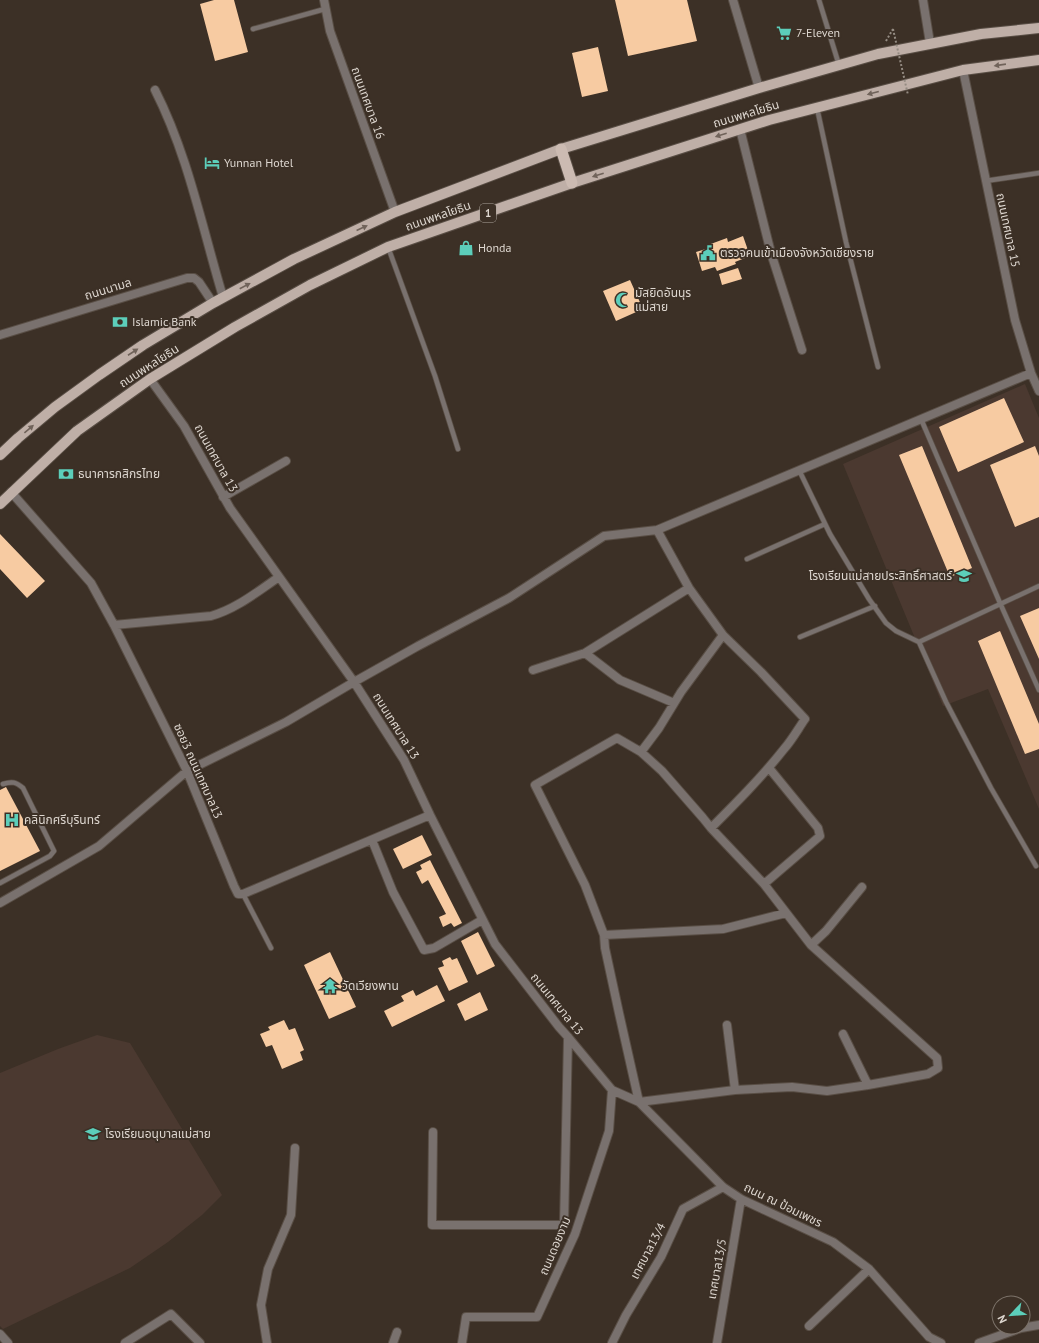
<svg xmlns="http://www.w3.org/2000/svg" width="1039" height="1343" font-family="'PT Sans','Noto Sans Thai',sans-serif">
<style>
.education{fill:#4b3930}
.building{fill:#f7cba2}
.lines{fill:none;stroke-linecap:round;stroke-linejoin:round}
.service-casing{stroke:#594e45;stroke-width:6}
.minor-casing{stroke:#594e45;stroke-width:10}
.primary-casing{stroke:#594e45;stroke-width:12}
.trunk-casing{stroke:#594e45;stroke-width:13}
.path{stroke:#948b82;stroke-width:2;stroke-dasharray:2 2;stroke-linecap:butt}
.service{stroke:#79716e;stroke-width:4.5}
.minor{stroke:#79716e;stroke-width:8}
.primary{stroke:#bfafa7;stroke-width:10}
.trunk{stroke:#ccbbb2;stroke-width:11}
.path-bridge{stroke:#948b82;stroke-width:2;stroke-dasharray:2 2;stroke-linecap:butt}
.oneway{fill:#70635a}
.labels{text-anchor:middle;stroke-width:4;stroke-linejoin:round;paint-order:stroke}
.shield{fill:#3c3026;stroke:#ada59d;stroke-width:1}
.shield-label{font-size:11px;font-weight:bold;fill:#ded7d0}
.poi-label{font-size:12px;fill:#ded7d0;stroke:#3c3026;text-anchor:start}
.street-label{font-size:12px;fill:#ded7d0;stroke:#3c3026}
</style>
<rect width="100%" height="100%" fill="#3c3026"/>
<path class="education" d="M1025,384L1039,418V809L988,689L943,706L843,464Z
M97,1035L130,1043L222,1195L202,1215L168,1242L130,1268L3,1329L0,1326V1073L58,1049Z"/>
<path class="building" d="M214,0H234L248,52L215,61L200,4Z
M615,0H687L697,41L628,56Z
M598,47L608,91L582,97L572,53Z
M743,236L750,256L735,262L736,264L717,271L715,267L702,271L696,252L709,248L708,245L727,238L728,242Z
M738,268L742,279L722,285L719,274Z
M630,280L643,309L616,321L603,291Z
M1004,398L1024,442L958,472L939,427Z
M922,446L972,568L950,577L899,455Z
M1035,446L1039,456V517L1015,527L990,465Z
M0,534L45,581L27,598L0,569Z
M1039,608V659L1020,616Z
M1000,631L1039,724V749L1025,754L978,641Z
M6,787L40,851L0,871V790Z
M422,835L432,855L403,869L393,849Z
M430,860L462,923L454,927L451,923L443,927L439,917L446,914L428,880L422,884L416,872L422,869L420,865Z
M478,932L495,966L477,975L461,941Z
M330,952L356,1007L329,1019L304,965Z
M450,957L452,960L457,958L468,982L449,991L438,968L444,966L442,961Z
M437,985L445,1001L392,1027L384,1011L404,1001L401,996L413,990L416,996Z
M480,992L488,1010L465,1021L457,1004Z
M284,1020L289,1030L295,1028L304,1050L300,1052L303,1060L282,1069L272,1045L266,1047L260,1034L270,1030L268,1027Z"/>
<g class="lines">
<g class="service-casing">
<path id="service" d="M819,0L839,65
M253,29L325,9
M817,108L846,242L878,367
M985,181L1039,173
M388,247L435,376L458,449
M921,419L1000,603L1039,690
M799,470L830,534L869,599L886,623L896,631L919,642L946,702L991,788L1036,866
M747,559L825,524
M800,637L875,606
M919,642L1039,586
M0,883L50,856L54,851L23,788C16,782 12,781 3,784
M243,894L271,948"/>
</g>
<g class="minor-casing">
<path id="minor" d="M324,0L330,31L395,212
M733,0L759,88
M923,0L930,43
M963,70L1015,320L1031,373L1039,391
M155,90C188,155 202,227 223,297
M740,129L771,253L802,350
M0,335L187,278H194L199,282L213,303
M150,379L184,426L230,508L354,682L404,760L430,815L495,944L559,1027L568,1037L612,1090L639,1102L723,1187L741,1199L833,1242L869,1269L929,1337L941,1343
M11,492L91,583L114,625L187,771L234,886L238,894H243L430,815
M223,497L286,461
M657,530L689,588L723,635L761,672L805,719C798,729 792,740 784,749C761,778 736,803 711,828
M114,625L211,616C236,609 257,592 279,577
M585,653L620,680L674,703
M533,670L585,653L689,588
M617,738L641,752L662,771L703,818L711,828L764,884L811,945L937,1058L938,1068L928,1074L868,1085L827,1091L792,1087L735,1090L639,1102L619,1013L605,948L604,935L585,885L535,785Z
M641,752L659,728L681,692L723,635
M372,840L393,892L424,950L434,948L482,920
M764,884L820,836L818,828L769,768
M0,903L99,846L187,771L286,722L354,682L418,646L509,598L604,536L657,530L1031,373
M604,935L723,929L786,913
M811,945L826,931L862,887
M727,1025L735,1090
M843,1034L868,1085
M433,1132L432,1225H564L568,1037
M809,1326L869,1269
M0,1334L8,1343
M125,1343L171,1314L200,1343
M267,1343L261,1305L268,1269L291,1215L295,1148
M393,1343L397,1332
M462,1343L466,1317H537L575,1234L609,1131L612,1090
M612,1343L626,1315L661,1257L683,1209L723,1187
M717,1343L741,1199
M979,1343L1021,1328L1039,1325"/>
</g>
<g class="primary-casing">
<path id="primary" d="M0,455L18,438L55,407L99,375L143,345L213,303L294,259L395,212L561,149L759,88L878,54L981,34L1039,28
M0,504L77,431L150,379L235,327L310,285L388,247L572,183L769,120L963,70L1039,60"/>
</g>
<g class="trunk-casing">
<path id="trunk" d="M561,149L572,183"/>
</g>
<path class="path" d="M886,41L893,29"/>
<use href="#service" class="service"/>
<use href="#minor" class="minor"/>
<use href="#primary" class="primary"/>
<use href="#trunk" class="trunk"/>
<path class="path-bridge" d="M893,29L908,95"/>
</g>
<defs><path id="oneway-solid" d="M-6-.8H1V-3.2L6.5 0L1 3.2V.8H-6Z"/></defs>
<g class="oneway">
<use href="#oneway-solid" transform="translate(1000 65) rotate(172)"/>
<use href="#oneway-solid" transform="translate(873 93) rotate(165)"/>
<use href="#oneway-solid" transform="translate(721 135) rotate(162)"/>
<use href="#oneway-solid" transform="translate(598 175) rotate(162)"/>
<use href="#oneway-solid" transform="translate(362 228) rotate(-25)"/>
<use href="#oneway-solid" transform="translate(245 286) rotate(-28)"/>
<use href="#oneway-solid" transform="translate(133 352) rotate(-33)"/>
<use href="#oneway-solid" transform="translate(29 429) rotate(-40)"/>
</g>
<defs>
<g id="supermarket-bare" transform="scale(1.2)"><path d="M-6-5.5h2.5l.6 2H6L4.5 2H-2.5L-4.4-4H-6ZM-1.5 3.2a1.3 1.3 0 1 0 .1 0ZM3 3.2a1.3 1.3 0 1 0 .1 0Z" fill="#5cceba" stroke="#3c3026" stroke-width="2.5" paint-order="stroke"/></g>
<g id="hotel-bare" transform="scale(1.2)"><path d="M-6-4.5h1.5V1H6V5H4.5V3h-9V5H-6ZM-4 0a1.8 1.8 0 1 1 3.6 0ZM.5 0V-2.5h3Q6-2.5 6 0Z" fill="#5cceba" stroke="#3c3026" stroke-width="2.5" paint-order="stroke"/></g>
<g id="shop-bare" transform="scale(1.2)"><path d="M-5-2.5h2.3a2.7 3.5 0 0 1 5.4 0H5L5.5 6h-11ZM-1.5-2.5h3a1.5 2.3 0 0 0-3 0Z" fill="#5cceba" stroke="#3c3026" stroke-width="2.5" paint-order="stroke"/></g>
<g id="civic-bare" transform="scale(1.2)"><path d="M-.6-6.5H3V-4.5H.6V-3L4-1V1h2V6H-6V1h2V-1L-.6-3ZM-1.2 2.5V6h2.4V2.5Z" fill="#5cceba" stroke="#3c3026" stroke-width="2.5" paint-order="stroke"/></g>
<g id="mosque-bare" transform="scale(1.2)"><path d="M3.5-4.9A6 6 0 1 0 3.5 4.9A5 5 0 1 1 3.5-4.9Z" fill="#5cceba" stroke="#3c3026" stroke-width="2.5" paint-order="stroke"/></g>
<g id="bank-bare" transform="scale(1.2)"><path d="M-6-4H6V4H-6ZM0-2.3a2.3 2.3 0 1 0 0 4.6a2.3 2.3 0 1 0 0-4.6Z" fill="#5cceba" stroke="#3c3026" stroke-width="2.5" paint-order="stroke"/></g>
<g id="school-bare" transform="scale(1.2)"><path d="M0-5L7-2L0 1L-7-2ZM-4 1L0 2.5L4 1V4Q0 6-4 4Z" fill="#5cceba" stroke="#3c3026" stroke-width="2.5" paint-order="stroke"/></g>
<g id="hospital-bare" transform="scale(1.2)"><path d="M-5-5h3v3.5h4V-5h3V5h-3V1.5h-4V5h-3Z" fill="#5cceba" stroke="#3c3026" stroke-width="2.5" paint-order="stroke"/></g>
<g id="temple-bare" transform="scale(1.2)"><path d="M0-6L5-2H3V0L6.5 2.5H4V6H1.5V3h-3V6H-4V2.5H-6.5L-3 0V-2H-5Z" fill="#5cceba" stroke="#3c3026" stroke-width="2.5" paint-order="stroke"/></g>
</defs>
<g fill-rule="evenodd">
<use href="#supermarket-bare" x="784" y="33"/>
<use href="#hotel-bare" x="212" y="163"/>
<use href="#shop-bare" x="466" y="248"/>
<use href="#civic-bare" x="708" y="253"/>
<use href="#mosque-bare" x="623" y="300"/>
<use href="#bank-bare" x="120" y="322"/>
<use href="#bank-bare" x="66" y="474"/>
<use href="#school-bare" x="964" y="576"/>
<use href="#hospital-bare" x="12" y="820"/>
<use href="#temple-bare" x="330" y="986"/>
<use href="#school-bare" x="93" y="1134"/>
</g>
<g class="labels">
<rect class="shield" x="480" y="204" width="16" height="18" rx="3"/>
<g class="shield-label">
<text x="488" y="217">1</text>
</g>
<g class="poi-label">
<text x="796" y="37">7-Eleven</text>
<text x="224" y="167">Yunnan Hotel</text>
<text x="478" y="252">Honda</text>
<text x="720" y="257">ตรวจคนเข้าเมืองจังหวัดเชียงราย</text>
<text x="635" y="297">มัสยิดอันนุร<tspan x="635" dy="14">แม่สาย</tspan></text>
<text x="132" y="326">Islamic Bank</text>
<text x="78" y="478">ธนาคารกสิกรไทย</text>
<text x="952" y="580" text-anchor="end">โรงเรียนแม่สายประสิทธิ์ศาสตร์</text>
<text x="24" y="824">คลินิกศรีบุรินทร์</text>
<text x="342" y="990">วัดเวียงพาน</text>
<text x="105" y="1138">โรงเรียนอนุบาลแม่สาย</text>
</g>
<g class="street-label">
<text transform="translate(368 103) rotate(70)" y="4">ถนนเทศบาล 16</text>
<text transform="translate(746 114) rotate(-17)" y="4">ถนนพหลโยธิน</text>
<text transform="translate(438 216) rotate(-19)" y="4">ถนนพหลโยธิน</text>
<text transform="translate(1008 230) rotate(78)" y="4">ถนนเทศบาล 15</text>
<text transform="translate(108 289) rotate(-17)" y="4">ถนนนามล</text>
<text transform="translate(149 366) rotate(-33)" y="4">ถนนพหลโยธิน</text>
<text transform="translate(216 458) rotate(61)" y="4">ถนนเทศบาล 13</text>
<text transform="translate(396 726) rotate(58)" y="4">ถนนเทศบาล 13</text>
<text transform="translate(198 771) rotate(66)" y="4">ซอย3 ถนนเทศบาล13</text>
<text transform="translate(557 1004) rotate(51)" y="4">ถนนเทศบาล 13</text>
<text transform="translate(783 1205) rotate(26)" y="4">ถนน ณ ป้อมเพชร</text>
<text transform="translate(555 1246) rotate(-67)" y="4">ถนนดอยงาม</text>
<text transform="translate(648 1251) rotate(-62)" y="4">เทศบาล13/4</text>
<text transform="translate(717 1269) rotate(-80)" y="4">เทศบาล13/5</text>
</g>
</g>
<g transform="translate(1011 1315) rotate(244)"><circle r="19" fill="#3c3026" stroke="#7d736a"/>
<path d="M0-3L7 15L0 10L-7 15Z" fill="#5cceba"/>
<text y="-6" font-size="11" font-weight="bold" text-anchor="middle" fill="#ded7d0">N</text>
</g>
</svg>
